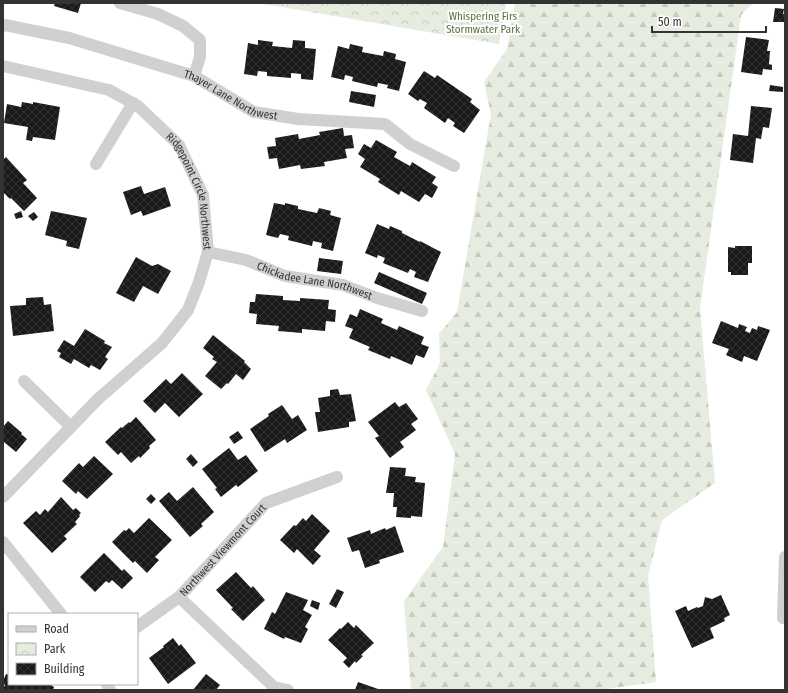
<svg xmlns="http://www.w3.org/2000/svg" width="788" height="693" font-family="'Fira Sans Condensed',sans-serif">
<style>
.forest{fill:url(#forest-firs)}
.park{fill:url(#park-crowns)}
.building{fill:url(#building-cross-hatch)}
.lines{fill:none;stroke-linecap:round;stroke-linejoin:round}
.street{stroke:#d0d0d0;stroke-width:12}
.labels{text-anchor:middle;stroke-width:4;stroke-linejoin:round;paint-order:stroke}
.park-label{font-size:11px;fill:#56703f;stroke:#fff}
.street-label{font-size:11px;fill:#333;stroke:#fff}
</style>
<defs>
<pattern id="forest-firs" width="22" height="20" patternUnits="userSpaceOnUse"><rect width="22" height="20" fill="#e6ecdf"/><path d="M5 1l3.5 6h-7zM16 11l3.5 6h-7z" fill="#c6cbc0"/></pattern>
<pattern id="park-crowns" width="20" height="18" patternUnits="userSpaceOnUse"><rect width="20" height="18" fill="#e6ecdf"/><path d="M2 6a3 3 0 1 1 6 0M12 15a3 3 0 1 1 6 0" fill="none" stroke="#c6cbc0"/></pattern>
<pattern id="building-cross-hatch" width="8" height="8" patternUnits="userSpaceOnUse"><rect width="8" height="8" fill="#1a1a1a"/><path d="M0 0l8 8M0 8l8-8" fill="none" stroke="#333"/></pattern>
</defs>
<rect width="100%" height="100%" fill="#fff"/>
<path class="forest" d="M515,3H753L741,15L700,308L715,483L662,520L648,576L656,682L599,690H411L404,601L443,547L455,454L426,390L440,363L439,334L457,312L491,114L484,82L507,49Z"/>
<path class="park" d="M258,3H506L499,44Z"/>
<path class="building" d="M55,3H81L78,13L54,6Z
M775,8L784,9L783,14H785V22H773Z
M746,37L769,40L767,51H770L769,64L772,65V70L763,69L762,75L741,72Z
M258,40L273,42L272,46L292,48L293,40L305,41V48L316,49L313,80L301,79V74L291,73V78L267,76V72L258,71L257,76L244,74L248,43L258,45Z
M350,44L363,47L362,52L383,56L384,51L396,54L395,59L406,62L399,91L387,88L388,85L378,83L377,87L352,81L353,77L345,75L344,80L331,77L338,46L349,49Z
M424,71L435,78L437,75L472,99L470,102L480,110L464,133L453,126L455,123L448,118L445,123L424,108L427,103L420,99L418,101L408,94Z
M770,85L783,87V92L769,91Z
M351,91L376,95L374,107L349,102Z
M22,102L33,104V102L60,107L55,140L33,137L32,141L26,140L28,127L4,123L7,104L21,107Z
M751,106L772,108L769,128L763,127L761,139L756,138L753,163L730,160L733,134L748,136Z
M343,128L344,136L352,135L354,148L345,149L347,158L324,162L325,166L301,169L300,165L279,169L277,158L269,159L267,147L276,146L275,138L298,134L299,139L320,135L319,132Z
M376,140L397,152L394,157L410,166L412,162L436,177L432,183L438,187L432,198L425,194L419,202L401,191L399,195L378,182L380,179L360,167L365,159L358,154L364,144L371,148Z
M6,157L27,180L23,183L37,198L24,211L11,198L10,199L3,192V160Z
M141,186L144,194L165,187L171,206L143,216L141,211L131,215L123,192Z
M274,203L285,205V203L298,206V209L317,213L319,208L331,211L330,215L341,218L333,251L321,248L322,243L313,241L312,246L288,240L289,236L280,234L278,238L266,235Z
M21,211L23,217L16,219L14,214Z
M51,211L87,218L79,249L66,246L67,241L45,235Z
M34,212L38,217L33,221L28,216Z
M377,224L389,229L390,226L402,231V233L420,242V241L441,252L428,282L414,277L416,272L410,269L408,273L383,263L385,258L378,255L377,258L365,253Z
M735,246H752V263H748V275H731V272H728V247L735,248Z
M136,257L152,266L158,264L171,271L158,294L143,286L134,302L116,293Z
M319,258L343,261L341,274L317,271Z
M379,272L427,293L422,304L374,283Z
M256,294L283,296V300L300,301V298L329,300L328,309L336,310L335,322L326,321L325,331L302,329V333L278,331L279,326L256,324L257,314L249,313L250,302H255Z
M43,297L44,305L51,304L54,331L13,336L10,306L26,305V298Z
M360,309L383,319L381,323L397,330L399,326L424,337L421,344L429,347L424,358L416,355L412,365L391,356L390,359L368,350L370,347L349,338L353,329L345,326L350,314L357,317Z
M721,321L738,328L739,324L747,327L745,331L750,333L752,328L757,330L758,326L770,330L757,361L744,356L742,362L726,355L729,349L712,343Z
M85,329L105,341L104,343L112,347L105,357L108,359L100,370L91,365L89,368L74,359L71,364L59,357L61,353L57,351L64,340L74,346Z
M213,335L245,361L244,362L251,369L243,380L236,374L228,384L227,383L221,389L205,376L217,362L212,359L214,357L203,348Z
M182,373L203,394L179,417L165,403L155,413L143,401L166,379L171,384Z
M338,389L340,395L351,394L356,421L349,422V427L318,432L315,412H320L318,398L330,396V390Z
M395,402L399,407L406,403L418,419L411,424L416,430L400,442L404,447L390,458L375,438L379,436L368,422Z
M282,405L292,419L298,415L307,430L287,443L285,439L265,452L250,429L269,416L268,414Z
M136,417L156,440L149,446L150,448L140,458L139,456L131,463L121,452L118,455L105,442L121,427L122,428L129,422L130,423Z
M8,421L22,433L21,434L27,439L16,452L4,442L3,443V427Z
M238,431L243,438L234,444L229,437Z
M229,448L238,460L246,455L258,471L238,487L236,485L221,497L215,489L217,488L202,469Z
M191,454L198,462L193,467L186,459Z
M94,456L113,474L87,499L78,491L76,494L62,481L79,463L83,467Z
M390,467L406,468L405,476L416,477L415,482L425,483L422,517L411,516V518L396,517L397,507H393L394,493H386Z
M193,487L214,512L201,524L203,526L190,537L159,501L169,492L177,501Z
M151,494L156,499L151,504L146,499Z
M61,497L73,510L76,508L81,513L79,515L80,516L75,522L77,524L64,536L67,539L52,553L23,523L36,511L40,515L45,509L48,512Z
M312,514L330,531L314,550L321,556L313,565L297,549L294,553L280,540L294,525L296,526L303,518L306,521Z
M149,518L172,540L155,557L159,560L147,573L135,561L133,563L112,542L124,530L126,531L129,528L134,533Z
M395,526L404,552L379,560L380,563L365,568L359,550L352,552L347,538L370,530L371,534L385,528L386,530Z
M104,553L122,571L124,569L133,578L122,589L112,580L109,583L106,581L95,592L80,577Z
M236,572L251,588L253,586L265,600L243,621L231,609L233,608L216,590Z
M337,589L344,592L336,608L329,604Z
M286,592L308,600L303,610L312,615L305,627L308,629L301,643L285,637L284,639L264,629L272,612L275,614Z
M721,595L730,615L724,618L725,621L710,628L714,638L692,648L675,611L686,606L688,611L697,607L698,608L703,606L705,597L712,599Z
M312,600L320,603L318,610L310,606Z
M348,622L354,628L356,625L374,643L361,655L363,656L356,663L355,661L349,668L343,662L347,658L328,640L340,628L341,629Z
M173,638L179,646L181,644L196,663L168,684L149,658L164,647L163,646Z
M6,674L9,675V684H52L51,685L54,687L53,690H5L3,689L5,685L3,684V681Z
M206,674L220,685L216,690H193Z
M358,682L381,690H355Z"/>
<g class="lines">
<g class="street">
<path d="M120,3L158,14L183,26L200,40V57L194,76"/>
<path id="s1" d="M3,26L5,25L69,38L194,76L254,112L298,119L385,124L410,144L454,166"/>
<path id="s2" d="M3,66L109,90L138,106L179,145L203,195L208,252L199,282L188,310L162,343L98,399L3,497"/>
<path d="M96,164L133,103"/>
<path id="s3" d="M208,252L246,260L285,276L343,285L377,298L422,311"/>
<path d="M24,381L71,427"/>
<path d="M3,542L61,614"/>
<path d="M179,597L274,687L288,690"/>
<path d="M783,618L785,557"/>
<path id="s4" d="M137,627L179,597L266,503L337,477"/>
<path d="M107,684L110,690"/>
</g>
</g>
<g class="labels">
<g class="park-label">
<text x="483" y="20">Whispering Firs<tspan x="483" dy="13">Stormwater Park</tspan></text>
</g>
<g class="street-label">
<text dy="4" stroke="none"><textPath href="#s1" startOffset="240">Thayer Lane Northwest</textPath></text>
<text dy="4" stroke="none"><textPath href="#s2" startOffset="246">Ridgepoint Circle Northwest</textPath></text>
<text dy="4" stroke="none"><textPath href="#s3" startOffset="111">Chickadee Lane Northwest</textPath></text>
<text dy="4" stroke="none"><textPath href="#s4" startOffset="116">Northwest Viewmont Court</textPath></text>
</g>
</g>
<rect width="788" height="693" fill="none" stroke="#333333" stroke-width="8"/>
<rect x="8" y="613" width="130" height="72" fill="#ffffff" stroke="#adadad"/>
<rect x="16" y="626" width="20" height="6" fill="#d0d0d0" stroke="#adadad"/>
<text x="44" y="633" font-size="12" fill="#333333">Road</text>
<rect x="16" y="643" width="20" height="12" fill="url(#park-crowns)" stroke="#adadad"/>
<text x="44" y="653" font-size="12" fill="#333333">Park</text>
<rect x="16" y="663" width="20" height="12" fill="url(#building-cross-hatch)" stroke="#adadad"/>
<text x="44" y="673" font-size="12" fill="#333333">Building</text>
<path d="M652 26v6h114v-6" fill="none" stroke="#333333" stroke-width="2"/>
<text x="658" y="26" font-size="12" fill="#333333" stroke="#ffffff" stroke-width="3" paint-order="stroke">50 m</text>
</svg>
